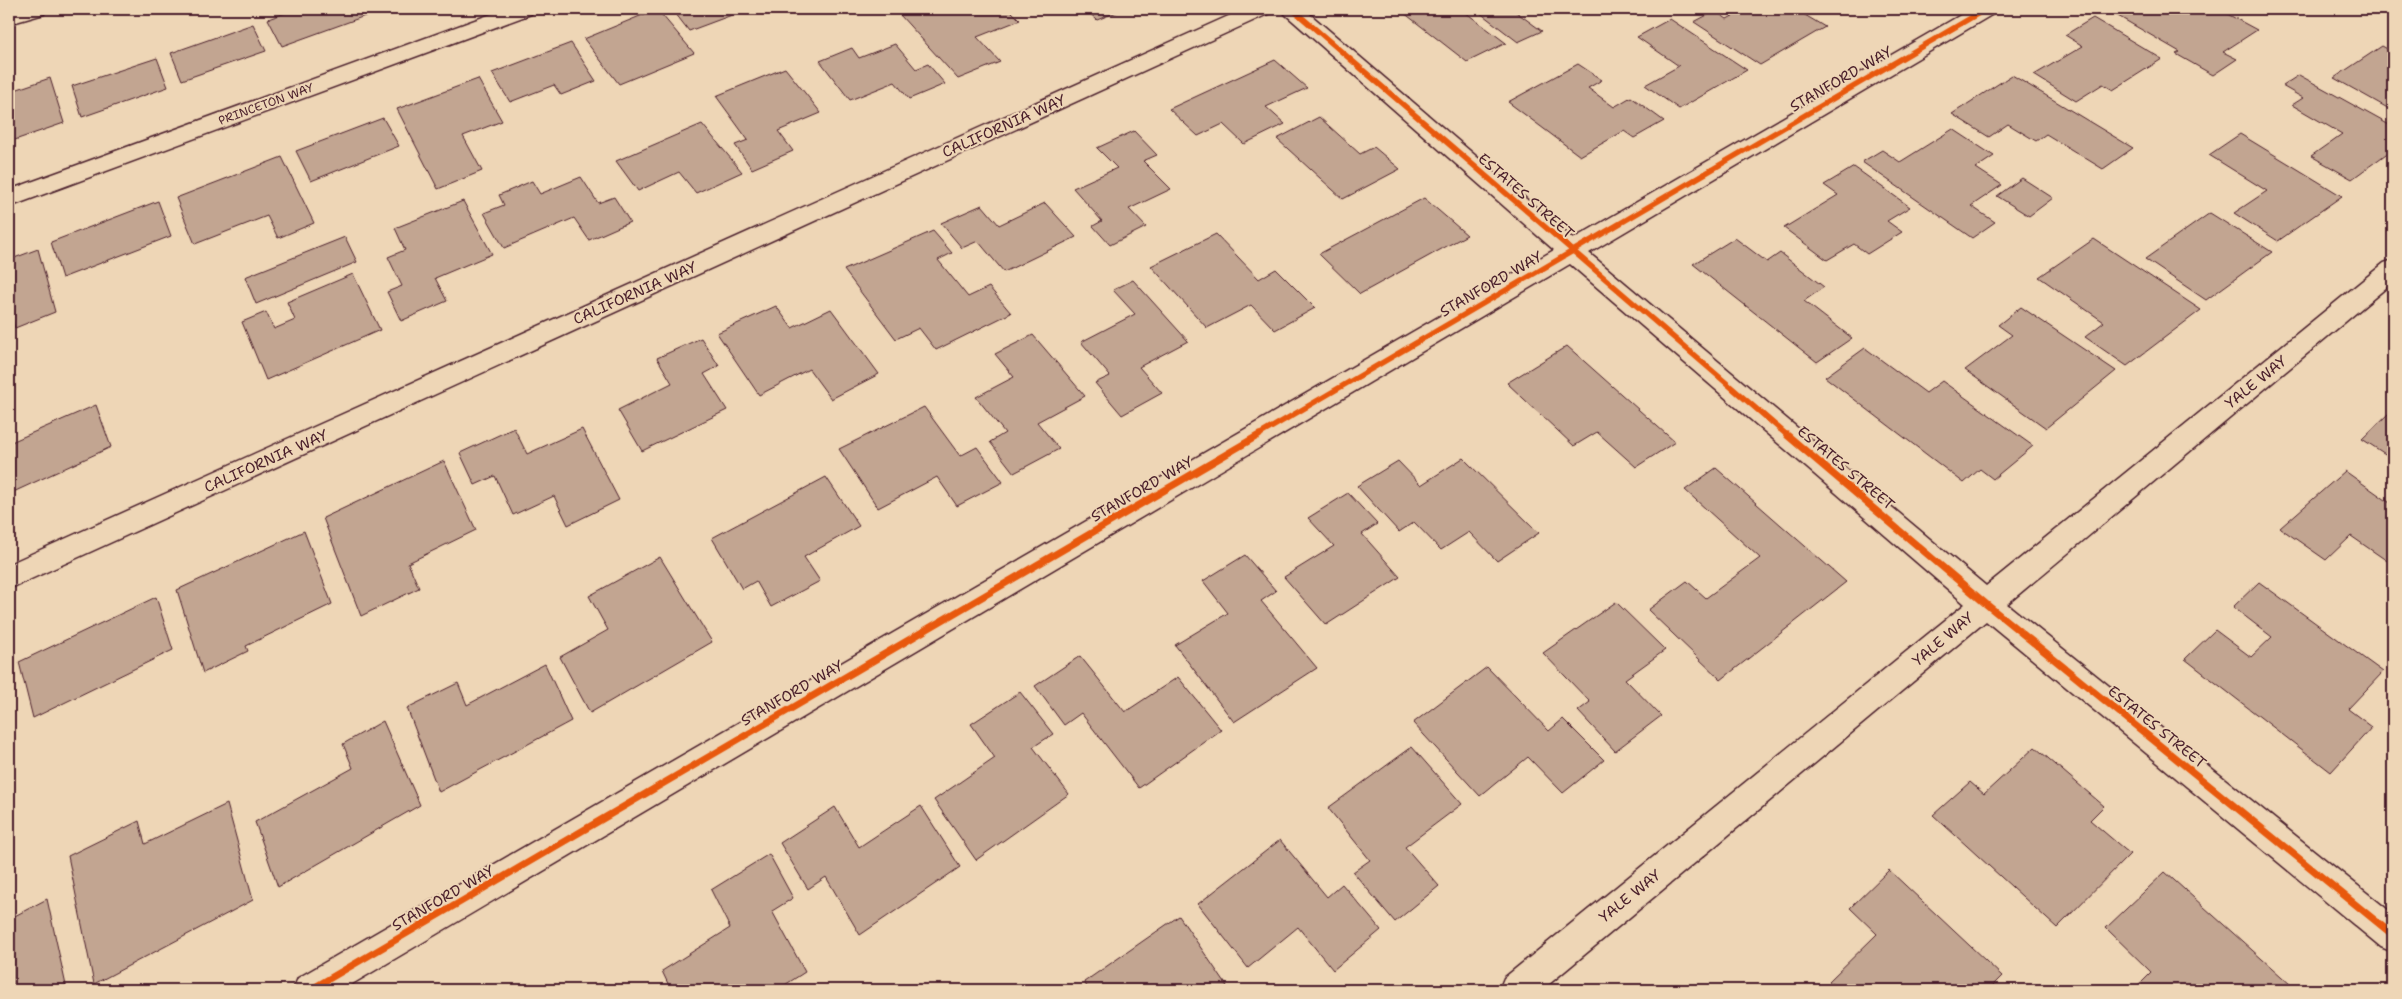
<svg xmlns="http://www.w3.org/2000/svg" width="2402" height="999" font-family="'Shantell Sans',sans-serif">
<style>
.building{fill:#c2a591;stroke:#4a1f2b}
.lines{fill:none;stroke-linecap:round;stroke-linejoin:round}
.service-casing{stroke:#4a1f2b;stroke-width:3}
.minor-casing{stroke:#4a1f2b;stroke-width:3}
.service{fill:#eed6b6;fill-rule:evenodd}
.minor{fill:#eed6b6;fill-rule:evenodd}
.cycleway-far1-casing{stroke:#eed6b6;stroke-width:8}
.cycleway-casing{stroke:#eed6b6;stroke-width:10}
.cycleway-far1{stroke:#e8590c;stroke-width:5.5}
.cycleway{stroke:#e8590c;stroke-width:7}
.labels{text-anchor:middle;stroke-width:4;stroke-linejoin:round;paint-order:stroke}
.far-street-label{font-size:12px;fill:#4a1f2b;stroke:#eed6b6}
.street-label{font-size:15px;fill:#4a1f2b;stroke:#eed6b6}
</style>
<rect width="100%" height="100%" fill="#eed6b6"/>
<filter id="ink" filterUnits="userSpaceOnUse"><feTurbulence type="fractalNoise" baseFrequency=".02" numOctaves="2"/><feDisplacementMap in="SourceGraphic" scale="10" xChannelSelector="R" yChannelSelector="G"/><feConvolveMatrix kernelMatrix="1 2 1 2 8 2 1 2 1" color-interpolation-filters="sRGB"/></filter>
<g filter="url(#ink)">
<path class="building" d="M297,9H374L376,12L282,46L268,19Z
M657,9L694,53L619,84L584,39Z
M672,9H748L689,31Z
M916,9H939L941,11L947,9H1009L1020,20L977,37L1000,62L958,79L900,15Z
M1085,9H1124L1097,20Z
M1399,9H1461L1506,43L1467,62Z
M1475,9H1512L1542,31L1518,42Z
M1739,9H1795L1825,27L1760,65L1694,22L1715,11L1727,19L1742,11Z
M2116,9H2218L2257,30L2223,52L2237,59L2213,75L2176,54L2180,52L2111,12Z
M2093,18L2162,59L2113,90L2103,84L2076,101L2034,75L2083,46L2065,35Z
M1670,19L1747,70L1679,109L1645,85L1679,66L1637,37Z
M253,24L266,51L182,80L171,53Z
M571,43L596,81L561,95L554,85L510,102L492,73Z
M895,44L916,69L928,64L945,84L909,99L895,82L850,100L820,61L852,48L859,58Z
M2382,46L2393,52V111L2334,78Z
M157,58L168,87L82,117L72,86Z
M1275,60L1307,88L1266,107L1285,124L1244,144L1223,124L1198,136L1169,109Z
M1578,64L1602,80L1588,88L1614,107L1631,97L1664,121L1634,138L1624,131L1580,156L1508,102Z
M785,68L821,113L778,131L793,151L752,169L735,145L748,140L716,96Z
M2012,75L2133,148L2103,169L2046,134L2036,141L2008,124L1989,137L1952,114Z
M2299,75L2393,127V149L2352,179L2311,156L2342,134L2292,105L2303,98L2282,86Z
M50,78L64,123L9,142V92Z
M478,79L502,121L463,136L482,171L438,189L397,109Z
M1319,117L1360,154L1374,147L1400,169L1343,199L1277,139Z
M383,118L399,146L311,181L296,151Z
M702,124L742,172L696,193L679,172L638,191L616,161Z
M1953,129L1994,156L1976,168L2002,185L1971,206L1995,222L1972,238L1862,162L1882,150L1900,162Z
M1134,131L1157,155L1143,161L1171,189L1129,209L1146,227L1110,245L1093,226L1102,221L1073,188L1117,168L1097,148Z
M2240,134L2342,196L2278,241L2234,213L2267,191L2209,155Z
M282,157L314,223L278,238L267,216L195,244L176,198Z
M1854,167L1910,207L1887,221L1902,232L1867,254L1854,244L1827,260L1784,228L1838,195L1824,185Z
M581,177L598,203L614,197L630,222L589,240L574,218L504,248L484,213L504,205L499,195L532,181L540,194Z
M2022,178L2053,198L2029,216L1997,196Z
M1424,198L1467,235L1360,294L1319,254Z
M158,201L171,236L62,278L51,242Z
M463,201L492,254L435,278L447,301L401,321L387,292L402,286L388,257L405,250L395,228Z
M1045,203L1076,237L1004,272L978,241L962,248L941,223L982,205L999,225Z
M2210,213L2272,252L2206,300L2145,259Z
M933,231L952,253L938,260L968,297L989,287L1011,313L936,350L919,328L896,339L844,270Z
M1216,234L1259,279L1276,269L1315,308L1275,330L1251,305L1207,328L1151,266Z
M345,237L357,262L256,304L245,277Z
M1735,238L1767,262L1780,253L1824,287L1804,301L1852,338L1817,362L1693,264Z
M2094,239L2201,310L2127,366L2085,337L2104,322L2039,277Z
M38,249L55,312L15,328L10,311H9V260Z
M353,274L380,330L266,380L242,322L266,312L274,329L295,320L287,302Z
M1133,280L1188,341L1139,367L1162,393L1122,415L1095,383L1110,376L1081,342L1135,314L1113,290Z
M776,306L792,328L831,309L879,374L831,399L809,369L759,395L717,333Z
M2021,307L2116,371L2046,428L1965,370L2012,335L1998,325Z
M1033,335L1085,396L1037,422L1059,449L1014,473L990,442L1005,433L976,397L1014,377L995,354Z
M701,338L719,366L704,374L727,410L642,451L618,410L672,383L657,358Z
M1567,346L1675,442L1636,467L1597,432L1574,446L1507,383Z
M1865,348L1926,393L1942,381L2033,446L1993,479L1980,469L1964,483L1825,377Z
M96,405L111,447L9,494V443Z
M924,407L960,456L977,447L1003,482L957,506L937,477L878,508L839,449Z
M2389,413L2393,415V459L2362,439Z
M514,428L527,454L582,429L619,500L568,525L554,496L513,515L495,476L475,485L460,453Z
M1463,458L1539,533L1497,561L1469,532L1441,550L1414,522L1399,532L1357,486L1398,461L1421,485Z
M444,461L476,530L408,563L419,588L361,616L323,518Z
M1716,468L1846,582L1721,680L1648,610L1687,581L1706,598L1760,558L1685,490Z
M2345,471L2393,505V565L2351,536L2326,560L2280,528Z
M826,477L859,526L804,557L820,581L771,607L756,581L742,589L712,538Z
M1348,493L1377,524L1362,534L1400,577L1326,625L1284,577L1334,546L1308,518Z
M304,531L332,604L246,646L248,651L203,673L177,590Z
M1245,555L1276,591L1261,601L1317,668L1234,722L1175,645L1228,613L1203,581Z
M660,557L712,642L590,713L560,657L608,630L589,596Z
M2259,582L2383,672L2348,709L2372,727L2331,772L2185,659L2215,630L2251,657L2272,637L2233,607Z
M156,597L173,650L33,718L19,662Z
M1616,602L1665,650L1625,679L1661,716L1615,751L1578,711L1590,702L1543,653Z
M1080,656L1125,712L1178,677L1221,730L1139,788L1081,713L1064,725L1035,686Z
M545,664L571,721L439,792L407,708L458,683L467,705Z
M1487,667L1549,731L1563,719L1604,760L1563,793L1528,757L1480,796L1413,723Z
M1020,692L1053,734L1033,747L1069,794L976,860L934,800L995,758L971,724Z
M383,721L420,805L278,887L255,822L353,768L343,744Z
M1412,747L1462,804L1405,847L1439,886L1395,922L1353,872L1370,860L1328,808Z
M2035,747L2104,806L2090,820L2130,854L2057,928L1933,815L1970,782L1984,794Z
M227,804L253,900L94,984L68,856L139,821L145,844Z
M921,806L960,867L860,935L826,877L808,889L780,843L835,807L859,847Z
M1280,840L1327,897L1342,884L1381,930L1333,970L1298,927L1248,968L1198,904Z
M769,854L793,898L772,911L805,972L777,990H671L662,971L730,928L711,890Z
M1889,870L2002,976L1988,990H1839L1829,981L1877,934L1850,908Z
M2165,872L2291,985L2286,990H2133L2151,972L2106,928Z
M47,899L67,990H9V919Z
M1179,916L1227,986L1221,990H1089L1084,982Z"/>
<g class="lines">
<g class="service-casing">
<path id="service" d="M16,9H47L44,14L9,24V11Z"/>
</g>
<g class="minor-casing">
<path id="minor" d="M505,9H534L531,14L9,207V190Z
M1244,9H1271L1268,14L9,589V564Z
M1282,9H1304L1573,239L1971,9H1996L1993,14L1589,253L1986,586L2384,263L2393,260V282L2007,604L2393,914V952L2381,947L1986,621L1542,990H1499L1504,978L1965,604L1570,264L342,990H293L298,978L1554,250L1285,14Z"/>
</g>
<use href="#service" class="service"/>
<use href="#minor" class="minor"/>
<g class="cycleway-far1-casing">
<path id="cycleway-far1" d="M1292,9L1788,436
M1257,436L1986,9"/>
</g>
<g class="cycleway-casing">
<path id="cycleway" d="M1787,435L1986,604L2393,935
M310,990L1259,435"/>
</g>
<use href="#cycleway-far1" class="cycleway-far1"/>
<use href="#cycleway" class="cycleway"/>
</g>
</g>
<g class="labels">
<g class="far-street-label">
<text transform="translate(266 104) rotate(-20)" y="4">PRINCETON WAY</text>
</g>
<g class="street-label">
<text transform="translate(1841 79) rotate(-30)" y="5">STANFORD WAY</text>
<text transform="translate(1004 126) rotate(-24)" y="5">CALIFORNIA WAY</text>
<text transform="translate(1526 196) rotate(41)" y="5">ESTATES STREET</text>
<text transform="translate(1491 284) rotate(-30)" y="5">STANFORD WAY</text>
<text transform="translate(635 293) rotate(-24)" y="5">CALIFORNIA WAY</text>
<text transform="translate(2256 382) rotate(-39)" y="5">YALE WAY</text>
<text transform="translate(266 461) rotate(-24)" y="5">CALIFORNIA WAY</text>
<text transform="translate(1846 468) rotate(40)" y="5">ESTATES STREET</text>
<text transform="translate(1142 489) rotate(-30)" y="5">STANFORD WAY</text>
<text transform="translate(1943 639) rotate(-40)" y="5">YALE WAY</text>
<text transform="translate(792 693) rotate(-30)" y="5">STANFORD WAY</text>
<text transform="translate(2157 727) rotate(39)" y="5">ESTATES STREET</text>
<text transform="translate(1630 896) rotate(-39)" y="5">YALE WAY</text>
<text transform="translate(443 898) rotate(-30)" y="5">STANFORD WAY</text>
</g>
</g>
<rect width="2402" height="999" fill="none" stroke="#eed6b6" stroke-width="30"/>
<rect x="15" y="15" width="2372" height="969" fill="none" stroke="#4a1f2b" stroke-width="2" filter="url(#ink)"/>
</svg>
